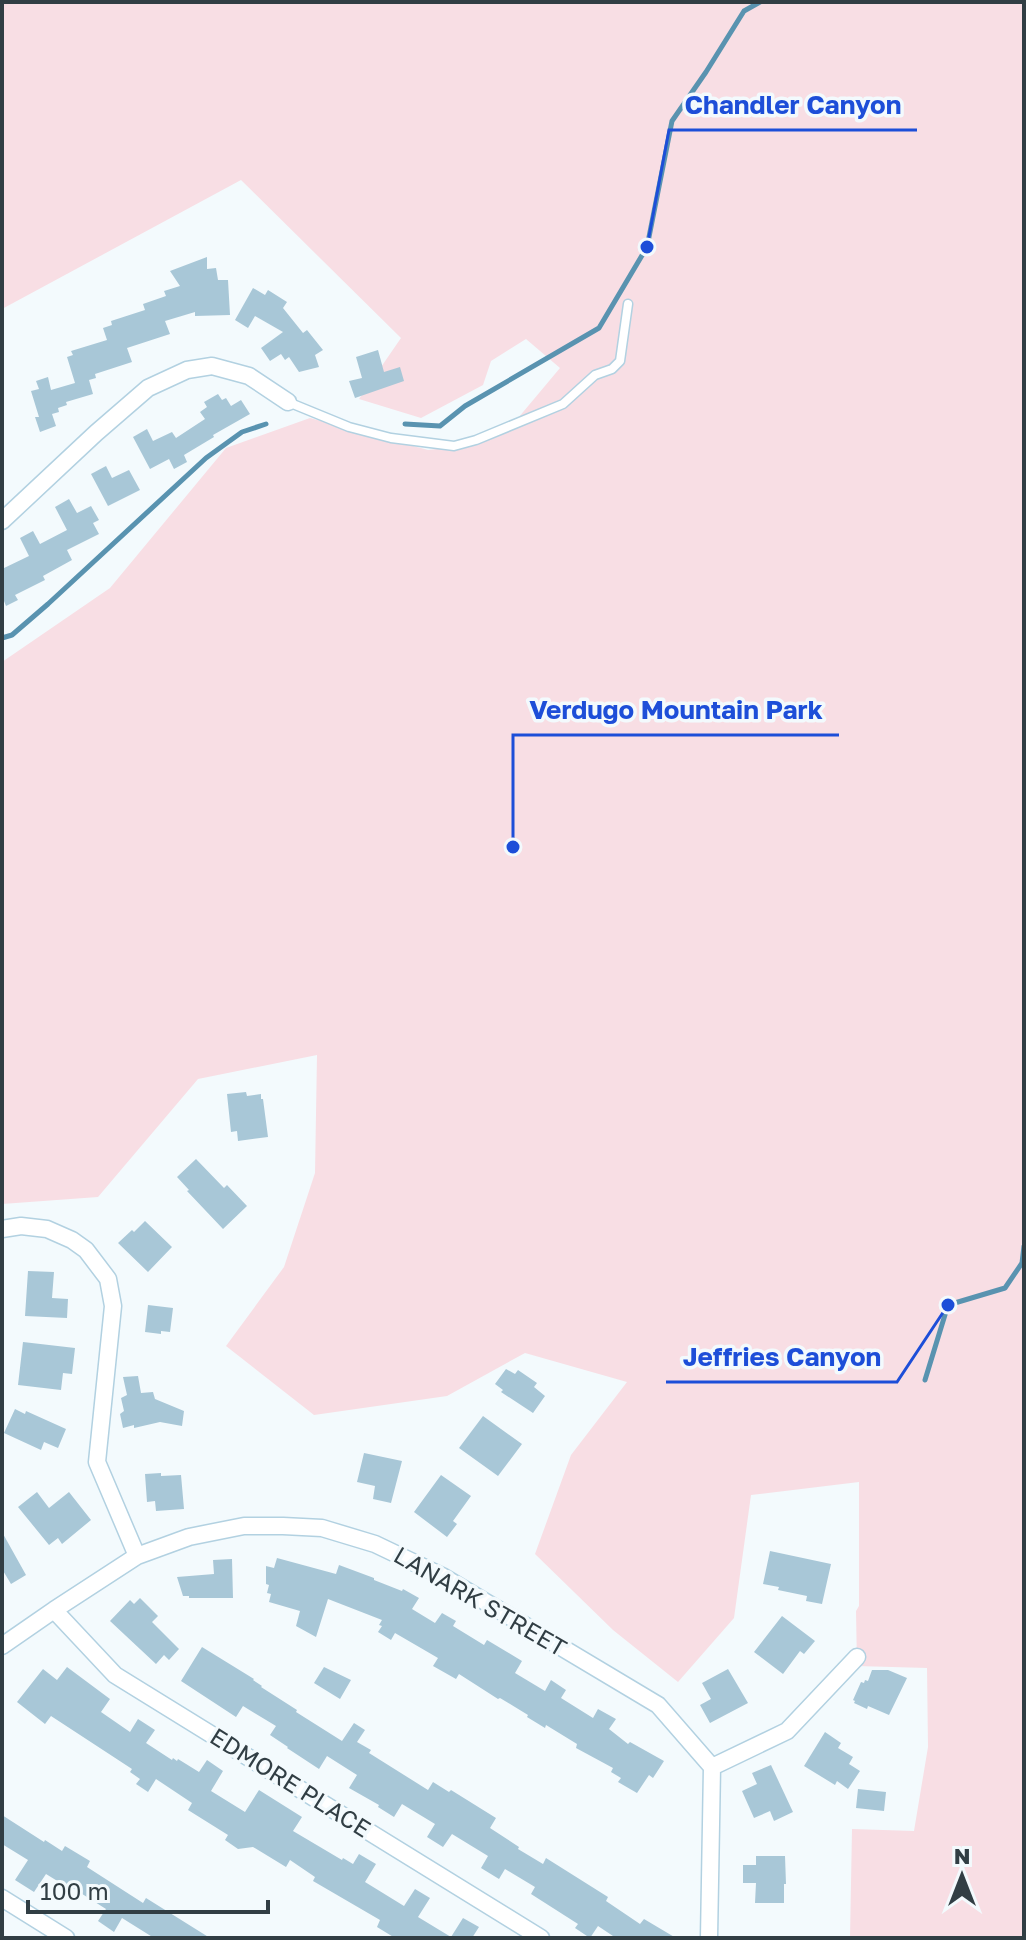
<svg xmlns="http://www.w3.org/2000/svg" width="1026" height="1940" font-family="'Golos Text',sans-serif">
<style>
.green{fill:#f8dee4}
.lines{fill:none;stroke-linecap:round;stroke-linejoin:round}
.stream{stroke:#5993b0;stroke-width:5}
.building{fill:#a8c7d7}
.lane-casing{stroke:#b2d1e1;stroke-width:11}
.street-casing{stroke:#b2d1e1;stroke-width:19}
.lane{stroke:#fff;stroke-width:8}
.street{stroke:#fff;stroke-width:16}
.labels{text-anchor:middle;stroke-width:7;stroke-linejoin:round;paint-order:stroke}
.street-label{font-size:24px;fill:#313e44;stroke:#f3fafd}
.leader{fill:none;stroke:#1d4ed8;stroke-width:3}
.callout-dot{fill:#1d4ed8;stroke:#f3fafd;stroke-width:3}
.callout-label{font-size:26px;text-anchor:middle;font-weight:bold;fill:#1d4ed8;stroke:#f3fafd;stroke-width:7;stroke-linejoin:round;paint-order:stroke}
</style>
<rect width="100%" height="100%" fill="#f3fafd"/>
<path class="green" d="M2,2H1024V1938H850L852,1829L914,1831L928,1747L927,1668L857,1666L856,1611L859,1606V1482L751,1495L734,1618L678,1682L613,1630L535,1554L571,1455L627,1382L525,1353L447,1396L314,1415L226,1346L284,1267L315,1173L317,1055L198,1079L98,1197L2,1204V662L110,588L226,448L310,418L428,450L463,446L508,430L560,368L526,339L491,361L483,385L421,418L359,399L401,338L241,180L2,309Z"/>
<g class="lines">
<path class="stream" d="M405,424L440,426L465,406L599,328L647,247L672,121L706,72L744,11L760,2
M2,638L12,635L48,604L206,458L242,432L266,424
M925,1380L948,1305L1005,1288L1022,1263L1024,1246"/>
</g>
<path class="building" d="M207,257V269L216,268L218,280H228L230,315L195,316V312L165,321L170,334L127,348L132,362L95,374L96,378L89,380L93,394L66,402L67,405L58,408L59,412L52,414L56,426L40,432L35,417H39L31,391L39,389L36,381L48,377L51,390L75,383L67,357L73,355L71,351L107,340L103,328L112,325L111,321L145,310L143,304L166,296L164,291L180,286L170,271Z
M253,288L265,295L268,290L287,302L283,308L303,333L307,330L323,350L315,355L319,367L299,372L289,357L285,360L281,354L270,361L261,348L283,332L255,316L248,328L235,320Z
M378,350L384,372L400,367L404,381L355,398L349,381L362,378L356,357Z
M218,394L222,400L226,398L231,406L241,400L250,414L213,435L214,437L184,455L187,462L174,469L169,459L150,469L133,437L147,429L153,441L172,432L176,438L205,419L200,412L207,407L204,402Z
M106,466L112,478L129,470L140,490L108,506L91,474Z
M69,499L77,513L91,506L99,520L93,523L99,534L67,550L72,560L43,576L45,580L15,595L18,600L6,606L4,601L2,602V569L29,556L20,538L33,531L40,544L67,530L55,507Z
M246,1092L247,1096L261,1094V1099H263L268,1137L238,1141L237,1131L231,1132L227,1094Z
M196,1159L224,1188L227,1185L247,1206L223,1229L187,1191L189,1190L177,1177Z
M145,1221L172,1247L148,1272L118,1243L132,1230L134,1232Z
M28,1271L54,1272L52,1298L68,1299L67,1318L25,1316Z
M148,1305L173,1308L170,1332L161,1331V1334L145,1332Z
M23,1342L75,1348L72,1374L63,1373L61,1390L18,1385Z
M506,1369L515,1374L518,1370L537,1383L534,1387L545,1396L533,1413L501,1392L503,1390L495,1384Z
M138,1376L141,1393L153,1392L155,1399L184,1411L182,1426L160,1422L134,1428V1425L123,1428L120,1414L124,1411L121,1398L127,1395L123,1377Z
M15,1409L25,1414L26,1411L66,1429L58,1448L44,1442L41,1450L4,1433Z
M483,1416L522,1444L498,1476L459,1448Z
M364,1453L402,1461L391,1503L373,1499L375,1486L357,1482Z
M161,1473V1476L181,1475L184,1509L156,1511L155,1501L147,1502L145,1474Z
M441,1475L471,1496L453,1521L457,1524L447,1537L414,1512Z
M37,1492L49,1508L69,1492L91,1520L62,1544L58,1538L49,1545L18,1507Z
M2,1532L26,1575L11,1584L2,1569Z
M770,1551L831,1564L822,1604L806,1601L807,1596L778,1590L779,1587L763,1584Z
M277,1558L336,1574L339,1565L374,1578V1580L402,1591L403,1589L419,1598L412,1609L435,1623L442,1613L456,1621L453,1626L484,1645L487,1640L522,1661L515,1673L545,1691L551,1680L566,1690L561,1698L593,1718L598,1709L616,1719L609,1729L628,1744L630,1742L664,1761L653,1778L649,1775L637,1793L618,1782L621,1778L611,1772L613,1768L576,1748L577,1744L546,1725L545,1728L527,1717L528,1715L500,1698L498,1699L459,1674L456,1679L433,1666L438,1658L395,1633L391,1640L378,1632L382,1626L379,1625L382,1620L328,1599L316,1637L296,1626L300,1611L269,1602L271,1594L267,1593L269,1585L266,1584V1566L274,1568Z
M232,1559L233,1598H189V1596H183L177,1577L214,1574L213,1560Z
M140,1598L158,1616L152,1622L179,1649L169,1660L164,1655L156,1664L110,1621L130,1600L134,1604Z
M782,1616L815,1641L804,1654L800,1651L783,1674L754,1652Z
M202,1647L254,1679L253,1680L262,1686L261,1687L297,1710L296,1712L342,1741L354,1723L365,1730L357,1742L371,1750L369,1753L428,1790L433,1782L449,1792L451,1790L496,1818L490,1828L519,1847L518,1849L543,1864L546,1858L608,1897L606,1901L640,1924L644,1919L676,1938H616L598,1926L590,1938L575,1928L578,1924L531,1894L535,1887L505,1869L499,1879L481,1868L488,1856L452,1834L443,1847L427,1837L435,1824L402,1804L394,1817L378,1807L379,1805L349,1788L357,1775L327,1756L319,1769L287,1748L288,1747L270,1735L276,1726L243,1706L236,1717L181,1681Z
M67,1667L110,1699L101,1712L130,1732L138,1719L155,1730L146,1743L172,1760L173,1758L177,1761L178,1759L199,1772L207,1760L223,1771L211,1791L245,1812L259,1790L302,1817L293,1831L342,1860L343,1858L353,1864L359,1854L376,1864L365,1882L404,1906L415,1889L430,1898L418,1917L451,1937L463,1918L479,1927L472,1938H395L377,1927L380,1920L313,1881L315,1877L290,1860L286,1867L253,1847L238,1849L225,1840L228,1835L188,1810L192,1803L156,1779L148,1792L136,1784L140,1779L130,1772L132,1769L51,1716L45,1724L17,1702L43,1669L57,1680Z
M324,1667L351,1680L340,1699L314,1683Z
M728,1669L748,1703L710,1723L700,1705L711,1699L702,1683Z
M872,1670H888L907,1678L889,1715L868,1706L867,1709L854,1703L855,1701L853,1700L861,1682L864,1683L865,1680L868,1681Z
M825,1732L841,1743L838,1748L853,1757L849,1764L860,1771L848,1789L837,1781L835,1785L804,1766Z
M771,1765L793,1812L774,1821L770,1811L754,1818L742,1791L757,1784L752,1773Z
M858,1789L886,1792L884,1811L856,1808Z
M2,1815L44,1842L45,1840L62,1851L65,1846L90,1861L87,1867L143,1903L146,1898L210,1938H154L122,1918L114,1932L98,1921L106,1909L60,1880L59,1882L46,1874L34,1892L15,1880L28,1860L2,1844Z
M756,1856H785L786,1884H784V1903H755L756,1883H743V1865H756Z"/>
<g class="lines">
<g class="lane-casing">
<path id="lane" d="M288,402L349,427L391,438L454,446L476,440L563,404L595,375L612,369L620,361L628,304"/>
</g>
<g class="street-casing">
<path id="street" d="M2,521L96,433L148,388L187,370L212,366L249,376L288,402
M2,1229L21,1226L47,1229L72,1240L86,1250L108,1279L113,1306L97,1462L137,1556
M54,1610L115,1675L541,1938
M2,1646L54,1610L137,1556L189,1537L244,1526H283L322,1528L375,1544L442,1576L658,1705L712,1767
M2,1898L66,1938
M709,1938L712,1767L787,1731L857,1657"/>
</g>
<use href="#lane" class="lane"/>
<use href="#street" class="street"/>
</g>
<g class="labels">
<g class="street-label">
<text transform="translate(480 1602) rotate(30)" y="8">LANARK STREET</text>
<text transform="translate(290 1783) rotate(32)" y="8">EDMORE PLACE</text>
</g>
</g>
<path class="leader" d="M647 247L669 130H917M513 847L513 735H839M948 1305L897 1382H666"/>
<g class="callout-dot">
<circle cx="647" cy="247" r="8"/>
<circle cx="513" cy="847" r="8"/>
<circle cx="948" cy="1305" r="8"/>
</g>
<g class="callout-label">
<text x="793" y="114">Chandler Canyon</text>
<text x="676" y="719">Verdugo Mountain Park</text>
<text x="782" y="1366">Jeffries Canyon</text>
</g>
<rect width="1026" height="1940" fill="none" stroke="#313e44" stroke-width="8"/>
<g transform="translate(962 1876)" stroke="#f3fafd" stroke-width="6" paint-order="stroke">
<path d="M0-6L14 30L0 20L-14 30Z" fill="#313e44"/>
<text y="-12" font-size="22" font-weight="bold" text-anchor="middle" fill="#313e44">N</text>
</g>
<path d="M28 1900v12h240v-12" fill="none" stroke="#313e44" stroke-width="4"/>
<text x="40" y="1900" font-size="24" fill="#313e44" stroke="#f3fafd" stroke-width="6" paint-order="stroke">100 m</text>
</svg>
